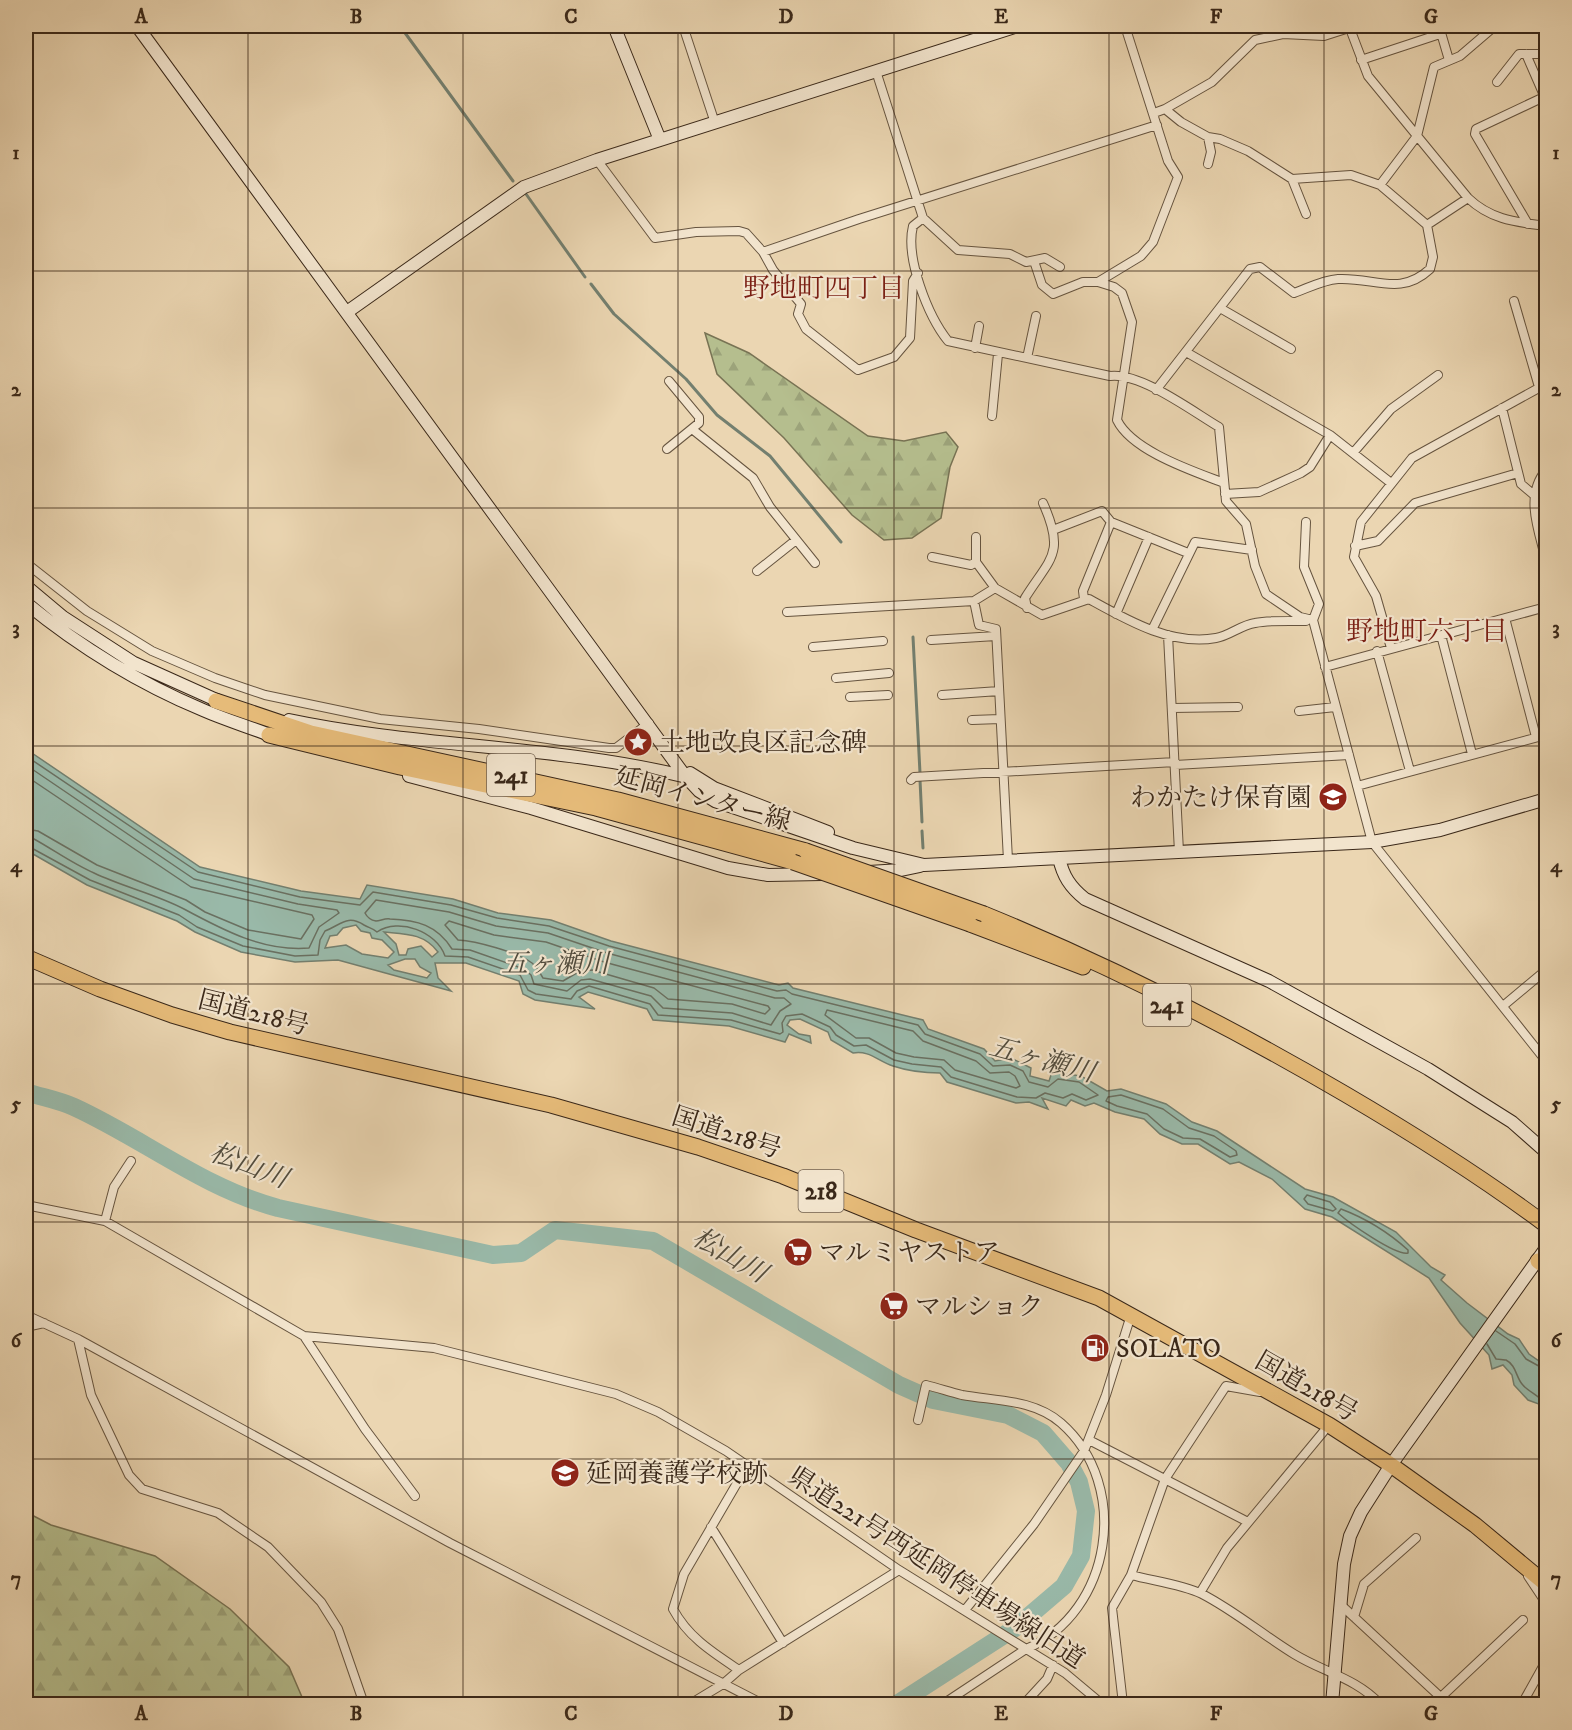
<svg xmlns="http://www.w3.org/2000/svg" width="1572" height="1730" font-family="'IM FELL DW Pica','Noto Serif JP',serif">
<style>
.forest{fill:url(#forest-firs);stroke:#787354;stroke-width:1.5}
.water{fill:#99b9a9;stroke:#737f6f;stroke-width:1.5;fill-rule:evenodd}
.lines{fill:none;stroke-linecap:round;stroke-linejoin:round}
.shore{stroke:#6a7061;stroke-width:1.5}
.stream{stroke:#737f6f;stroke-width:3}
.river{stroke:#99b9a9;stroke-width:18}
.street-casing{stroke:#66543f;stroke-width:10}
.secondary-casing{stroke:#3a2819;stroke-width:14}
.highway-casing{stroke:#3a2819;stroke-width:17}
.street{stroke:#f2e4cd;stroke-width:8}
.secondary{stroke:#f2e4cd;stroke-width:12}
.highway{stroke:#e6bb79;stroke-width:15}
.highway-bridge-casing{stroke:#3a2819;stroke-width:17;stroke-linecap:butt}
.highway-bridge{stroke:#e6bb79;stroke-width:15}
.grid{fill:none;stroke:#3a2819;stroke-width:1.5;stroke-opacity:0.55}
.labels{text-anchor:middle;stroke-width:4.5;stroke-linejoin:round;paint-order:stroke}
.shield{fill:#f2e4cd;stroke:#71604f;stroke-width:1.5}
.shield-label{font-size:24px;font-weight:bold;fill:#3a2819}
.poi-label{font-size:26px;fill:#3a2819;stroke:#f2e4cd;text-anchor:start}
.street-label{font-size:26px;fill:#3a2819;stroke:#f2e4cd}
.neighbourhood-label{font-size:27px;fill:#7a1f14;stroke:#f2e4cd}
.water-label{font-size:27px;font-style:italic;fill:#524c3d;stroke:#f2e4cd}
.neatline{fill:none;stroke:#3a2819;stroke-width:2}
.grid-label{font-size:20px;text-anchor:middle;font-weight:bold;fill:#3a2819}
</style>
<defs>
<pattern id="forest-firs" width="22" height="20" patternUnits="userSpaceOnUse" patternTransform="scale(1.5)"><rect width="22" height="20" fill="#b5be8e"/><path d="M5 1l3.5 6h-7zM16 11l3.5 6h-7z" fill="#9ca37a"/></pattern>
</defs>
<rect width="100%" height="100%" fill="#ebd6b2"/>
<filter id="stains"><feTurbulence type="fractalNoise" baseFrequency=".00333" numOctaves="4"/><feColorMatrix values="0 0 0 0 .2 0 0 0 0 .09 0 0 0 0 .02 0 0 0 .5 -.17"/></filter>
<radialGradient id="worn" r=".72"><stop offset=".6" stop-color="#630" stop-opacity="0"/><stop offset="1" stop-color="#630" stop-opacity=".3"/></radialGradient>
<path class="forest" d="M705,333L749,353L868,436L904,441L946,432L958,447L950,467L941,518L912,538L884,540L852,515L784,438L717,374Z
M26,1512L51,1525L155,1556L230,1609L289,1667L305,1704H26Z"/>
<path class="water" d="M26,749L200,867L301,891L360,899L367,885L453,899L498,913L551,920L611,941L779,985L788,983L793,988L923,1020L928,1029L984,1049L995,1061L1011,1058L1031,1068L1030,1076L1049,1081L1052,1072L1081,1076L1107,1091L1121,1089L1166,1104L1192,1122L1217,1131L1305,1189L1333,1197L1396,1232L1431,1267L1445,1275L1441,1280L1467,1303L1508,1334L1519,1339L1529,1354L1546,1366V1416L1539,1404L1528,1400L1514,1385L1512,1375L1503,1365L1492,1369L1489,1355L1460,1323L1429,1278L1332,1217L1305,1209L1272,1179L1239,1162L1230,1164L1198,1144H1182L1160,1134L1144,1119L1115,1112L1094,1103L1085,1106L1071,1100L1066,1106L1042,1098L1048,1109L1029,1102L1016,1103L947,1082L940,1073C924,1073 908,1071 893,1066C878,1061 869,1050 853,1053L831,1040L828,1032L800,1019L790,1020L787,1025L799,1034L810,1036L811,1043L789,1034L785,1042L729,1026L653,1020L647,1009L588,992L579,997L595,1009L535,1000L523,994L519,981L466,963H435L438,978L451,991L338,960L295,962L241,952L195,932L177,921L87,885L26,850ZM356,925L361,931L370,933L372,938L382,940L394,952L388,958L362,954L346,945L325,948L330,936L337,935L343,928ZM384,932C405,934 424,933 438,952L432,957L421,946L408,949L406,955H399L396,944ZM405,959H415L420,967L431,973L427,978L394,970L388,965Z"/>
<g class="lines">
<path class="shore" d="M26,756L198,872L300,897L360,905L373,892L451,905L497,918L549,926L609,946L777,991L786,990L792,994L918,1025L925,1034L980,1054L993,1066L1010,1065L1023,1071L1029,1082L1048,1087L1058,1079L1079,1082L1098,1095L1086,1100L1072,1094L1063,1098L1045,1093L1036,1098L1017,1097L951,1077L941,1067L912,1064L894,1060L866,1045L854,1046L836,1035L830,1027L802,1014L786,1016L782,1023L783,1032L780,1034L731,1020L658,1015L650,1004L589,986L577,991L571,999L536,994L528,990L520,975L468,957L445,956C437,932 399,917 377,932C373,928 369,928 364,925C347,914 341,925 325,931L320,940L318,955L295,956L243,946L197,927L179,915L90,880L26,845
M26,765L194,879L298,904L337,910L339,913L319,927L309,948C264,952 223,930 184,909C156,894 123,887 94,873C73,864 54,850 34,839L26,838
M26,776L191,887L312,915L314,919L301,939L248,930L205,912L186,900L97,865L38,831L26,829
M376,900L449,912L496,926L548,933L607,953L775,998H784L791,1004L780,1011L771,1025L732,1013L663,1008L651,996L590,979L581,980L567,991L534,984L531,975L524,969L470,950L452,949C437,925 417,920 390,919C385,918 380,921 376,921C370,920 367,917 365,913Z
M449,921L494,935L546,942L604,962L768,1006L770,1009L765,1014L732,1004L668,999L654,988L592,970L580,971L563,981L543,978C540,973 537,967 532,963C517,952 476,941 458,940L445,925Z
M827,1010L913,1031L923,1041L976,1061L990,1073L1009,1072L1015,1076L1020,1086L1016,1088L955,1070L944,1060L914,1057L896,1053L869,1038H856L825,1015Z
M1121,1095L1163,1109L1189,1128L1214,1136L1236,1151L1237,1155L1230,1157L1200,1139L1183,1138L1164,1129L1147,1114L1117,1106L1106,1101L1108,1097Z
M1307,1195L1330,1202L1336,1209L1333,1211L1308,1204L1304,1199Z
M1341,1209C1365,1218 1388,1232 1408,1250V1253C1396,1256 1349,1223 1338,1213Z
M1496,1331L1515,1344L1526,1359L1546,1370
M1487,1344L1496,1359C1497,1359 1505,1360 1506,1360C1516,1365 1516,1377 1522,1384C1529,1393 1542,1396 1546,1406"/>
<path class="stream" d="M400,26L513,181
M526,194L585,277
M591,284L614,314L686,379L717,415L770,456L841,542
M913,637L920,773
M920,780L922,822
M922,831L923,848"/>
<path class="river" d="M26,1092C41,1097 59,1100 74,1107C144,1139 203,1188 278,1208L493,1255L521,1253L555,1230L653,1241L899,1385L933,1400L1008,1415L1043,1433L1069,1463L1079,1482L1086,1511L1081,1556L1064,1586L1015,1628L897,1704"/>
<g class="street-casing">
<path id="street" d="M683,26L715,123
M1125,26L1168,161L1178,177L1153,242L1141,256L1098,282L1114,287L1122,293L1132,322L1117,420C1132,451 1193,471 1224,483
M1349,26L1368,76L1468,198C1491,220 1516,222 1546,226
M1439,26L1449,60
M1526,54L1546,100
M1361,60L1440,34
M876,71L923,218L958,250L1010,254L1026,262L1045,258L1060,267
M1497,82L1519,54H1546
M1165,109L1212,82L1255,40L1283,34L1324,36L1349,28
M1154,113L1165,109L1181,122L1208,137L1220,139L1248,151L1292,179L1351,175L1380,185L1427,225L1468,198
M1208,137L1211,152L1208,164
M597,160L655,238L696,232L739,231L746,233L763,252L859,219L1157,125
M1292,179L1306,214
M1380,185L1417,136L1434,67L1460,56L1495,26
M923,218L913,226C905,258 928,316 948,341L1110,376C1140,372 1192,411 1219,427L1226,501L1246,524L1255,566L1266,594L1300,617L1313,620
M1528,224L1475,134L1476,129L1546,96
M763,252L773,270L801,304L798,314L806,329L858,370L894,357L910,338L913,281L918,273
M1034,261L1042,285L1053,294L1083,282H1098
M1514,301L1539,387
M1220,308L1291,349
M975,348L979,326
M1186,352L1330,435L1391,483
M1027,358L1036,316
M1156,390L1250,269L1260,267L1294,293C1308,288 1323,280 1338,279C1374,277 1400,297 1430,269L1433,257L1427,225
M1502,408L1521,484L1534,495
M992,416L998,354
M692,429L753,478L770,507L815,563
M667,449L699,423V417L669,381
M1353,453L1391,409L1438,375
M1546,470C1524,496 1539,531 1546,560
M1225,494L1259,492L1301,473L1310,467L1330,435
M1306,522L1304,567L1319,604L1313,620L1372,842L1546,1061
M1053,530L1102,511L1111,522L1188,553
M1355,546L1378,541L1415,503L1518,473
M932,557L971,565L976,562V537
M976,562L995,588L1042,615L1089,599C1127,620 1171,646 1216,638C1229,636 1241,625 1255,623C1271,620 1290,621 1306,621
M26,563L87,611L152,651L215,678L265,695L380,719L479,729L609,748H616L649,723
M757,571L796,540
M1084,599L1083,591L1111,522
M974,601L995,588
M1027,608L1025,598C1050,558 1066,554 1043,503
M787,612L974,601L979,625L996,629L1008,860
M1116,614L1149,537
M1505,618L1536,737
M1152,630L1195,542L1252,550
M1168,635L1179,852
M1441,635L1472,754
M931,640L996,636
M813,647L883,641
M1391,648L1376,596L1354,557L1361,522L1412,458L1546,384
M1377,651L1410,771
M1325,667L1546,607
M836,678L889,673
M942,695L999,691
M850,697L888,695
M1172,708L1238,707
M1299,711L1335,707
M972,720L1000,719
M1175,765L1349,755
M911,780L914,777L1175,762
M1357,786L1546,735
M1503,1006L1546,970
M26,1205L105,1221L304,1336L434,1348L616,1394L658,1412L726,1451L899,1570L1065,1673L1102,1704
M105,1221L114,1187L131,1161
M26,1315L78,1339L450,1543L763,1704
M26,1327L44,1323
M304,1336L365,1429L415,1496
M78,1339L91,1395L129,1475L142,1489L218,1513L268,1547L321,1602L338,1629L364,1704
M918,1420L926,1385C938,1388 950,1392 962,1395C996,1401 1033,1399 1061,1423C1132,1485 1112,1613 1026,1649L943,1704
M1089,1440L1248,1522
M711,1527L783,1643
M1131,1575L1165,1479L1226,1386L1260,1392
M1528,1576L1546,1603
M1200,1593L1227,1548L1329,1425
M1341,1605L1448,1704
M965,1610L1034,1524L1084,1451L1106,1395L1131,1315
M1354,1617L1364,1584L1416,1538
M739,1670C712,1652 688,1637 673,1609L684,1574L747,1466
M1440,1698L1523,1620
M690,1704L723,1684L739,1670L899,1570
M1024,1704L1047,1679L1053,1665
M1123,1704L1112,1608L1131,1575C1153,1581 1181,1584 1202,1594C1235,1611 1263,1635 1294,1654C1323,1672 1356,1678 1380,1704
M1522,1704L1546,1661"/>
</g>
<g class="secondary-casing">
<path id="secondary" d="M137,26L685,776L699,791L715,801L853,848L924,865L1372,842L1440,830L1546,799
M614,26L660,140
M347,312L524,187L597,160L1018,26
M26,586L63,617L134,663L223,703
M26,603C80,647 138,683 203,710C228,721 253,728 277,738
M289,720C421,748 557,745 687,777
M690,773L714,788L828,832
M409,776L531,808L728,868L768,875L822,874
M1059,858C1063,876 1070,887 1085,899L1269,981L1428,1069L1512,1122L1546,1152
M869,872L901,870L920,866
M1332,1704L1344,1564L1350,1536L1361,1512L1391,1465L1546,1248"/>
</g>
<g class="highway-casing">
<path id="highway" d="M216,701L311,733L618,800L806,851
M269,735L400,767L596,808L793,862
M984,914C1109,965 1229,1026 1345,1094C1415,1135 1482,1177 1546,1225
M970,924L1083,967
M26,957L100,989L172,1015L230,1032L551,1105L698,1147L783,1176L916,1230L1099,1298L1329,1425L1391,1465L1475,1525L1546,1584
M1538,1261L1546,1267"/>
</g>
<use href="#street" class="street"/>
<use href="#secondary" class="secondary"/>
<use href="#highway" class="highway"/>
<g class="highway-bridge-casing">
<path id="highway-bridge" d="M806,851L984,914
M793,862L970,924"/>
</g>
<use href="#highway-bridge" class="highway-bridge"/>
</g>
<path class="grid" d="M248,26V1704M463,26V1704M678,26V1704M894,26V1704M1109,26V1704M1324,26V1704M26,271H1546M26,508H1546M26,746H1546M26,984H1546M26,1222H1546M26,1459H1546"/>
<defs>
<g id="sight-disc" transform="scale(1.5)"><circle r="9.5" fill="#8f2418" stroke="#f2e4cd"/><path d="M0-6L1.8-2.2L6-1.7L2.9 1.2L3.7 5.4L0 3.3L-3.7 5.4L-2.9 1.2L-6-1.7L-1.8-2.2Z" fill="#fff"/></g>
<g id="school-disc" transform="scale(1.5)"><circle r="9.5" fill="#8f2418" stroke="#f2e4cd"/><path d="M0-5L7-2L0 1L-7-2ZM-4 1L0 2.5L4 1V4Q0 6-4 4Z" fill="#fff"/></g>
<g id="supermarket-disc" transform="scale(1.5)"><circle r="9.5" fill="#8f2418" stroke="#f2e4cd"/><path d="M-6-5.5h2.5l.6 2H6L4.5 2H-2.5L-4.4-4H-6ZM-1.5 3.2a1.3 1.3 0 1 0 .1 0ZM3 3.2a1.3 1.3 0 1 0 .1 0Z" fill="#fff"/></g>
<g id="fuel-disc" transform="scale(1.5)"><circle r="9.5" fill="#8f2418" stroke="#f2e4cd"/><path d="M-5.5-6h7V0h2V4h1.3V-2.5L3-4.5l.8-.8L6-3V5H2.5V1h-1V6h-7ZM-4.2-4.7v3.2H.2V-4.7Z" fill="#fff"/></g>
</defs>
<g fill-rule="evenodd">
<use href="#sight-disc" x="638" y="742"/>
<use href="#school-disc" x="1333" y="797"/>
<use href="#supermarket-disc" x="798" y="1252"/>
<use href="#supermarket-disc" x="894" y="1306"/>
<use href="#fuel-disc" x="1095" y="1348"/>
<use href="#school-disc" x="565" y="1473"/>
</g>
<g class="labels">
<g class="shield">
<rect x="487" y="754" width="48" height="42" rx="4.5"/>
<rect x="1143" y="984" width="48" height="42" rx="4.5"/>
<rect x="798.5" y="1170" width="45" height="42" rx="4.5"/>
</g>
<g class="shield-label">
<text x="511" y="783">241</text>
<text x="1167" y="1013">241</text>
<text x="821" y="1199">218</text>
</g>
<g class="poi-label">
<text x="659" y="751">土地改良区記念碑</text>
<text x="1312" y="806" text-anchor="end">わかたけ保育園</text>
<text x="819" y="1261">マルミヤストア</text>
<text x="915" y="1315">マルショク</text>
<text x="1116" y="1357">SOLATO</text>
<text x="586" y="1482">延岡養護学校跡</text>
</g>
<g class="street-label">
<text transform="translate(703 798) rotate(15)" y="9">延岡インター線</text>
<text transform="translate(254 1012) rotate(14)" y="9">国道218号</text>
<text transform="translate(727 1132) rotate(18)" y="9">国道218号</text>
<text transform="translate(1307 1386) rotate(30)" y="9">国道218号</text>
<text transform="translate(937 1567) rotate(33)" y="9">県道221号西延岡停車場線旧道</text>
</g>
<g class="neighbourhood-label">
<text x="824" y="297">野地町四丁目</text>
<text x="1427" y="640">野地町六丁目</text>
</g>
<g class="water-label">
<text x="555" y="972">五ヶ瀬川</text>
<text transform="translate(1042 1059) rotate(15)" y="9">五ヶ瀬川</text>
<text transform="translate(249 1165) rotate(21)" y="9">松山川</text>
<text transform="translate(730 1255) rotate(30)" y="9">松山川</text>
</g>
</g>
<rect width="1572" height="1730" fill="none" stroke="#ebd6b2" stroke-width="66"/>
<rect x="33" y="33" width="1506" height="1664" class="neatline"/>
<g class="grid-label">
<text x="141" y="23">A</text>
<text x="356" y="23">B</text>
<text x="571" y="23">C</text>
<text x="786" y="23">D</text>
<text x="1001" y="23">E</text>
<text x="1216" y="23">F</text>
<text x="1431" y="23">G</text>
<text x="16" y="159">1</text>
<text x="1556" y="159">1</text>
<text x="16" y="396">2</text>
<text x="1556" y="396">2</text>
<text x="16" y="634">3</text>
<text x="1556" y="634">3</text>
<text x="16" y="872">4</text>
<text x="1556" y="872">4</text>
<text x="16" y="1110">5</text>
<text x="1556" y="1110">5</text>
<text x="16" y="1347">6</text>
<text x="1556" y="1347">6</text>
<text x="16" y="1585">7</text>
<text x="1556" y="1585">7</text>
<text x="141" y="1720">A</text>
<text x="356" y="1720">B</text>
<text x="571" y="1720">C</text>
<text x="786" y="1720">D</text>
<text x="1001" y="1720">E</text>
<text x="1216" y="1720">F</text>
<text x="1431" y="1720">G</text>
</g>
<rect width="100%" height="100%" filter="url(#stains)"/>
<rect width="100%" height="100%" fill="url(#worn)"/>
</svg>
